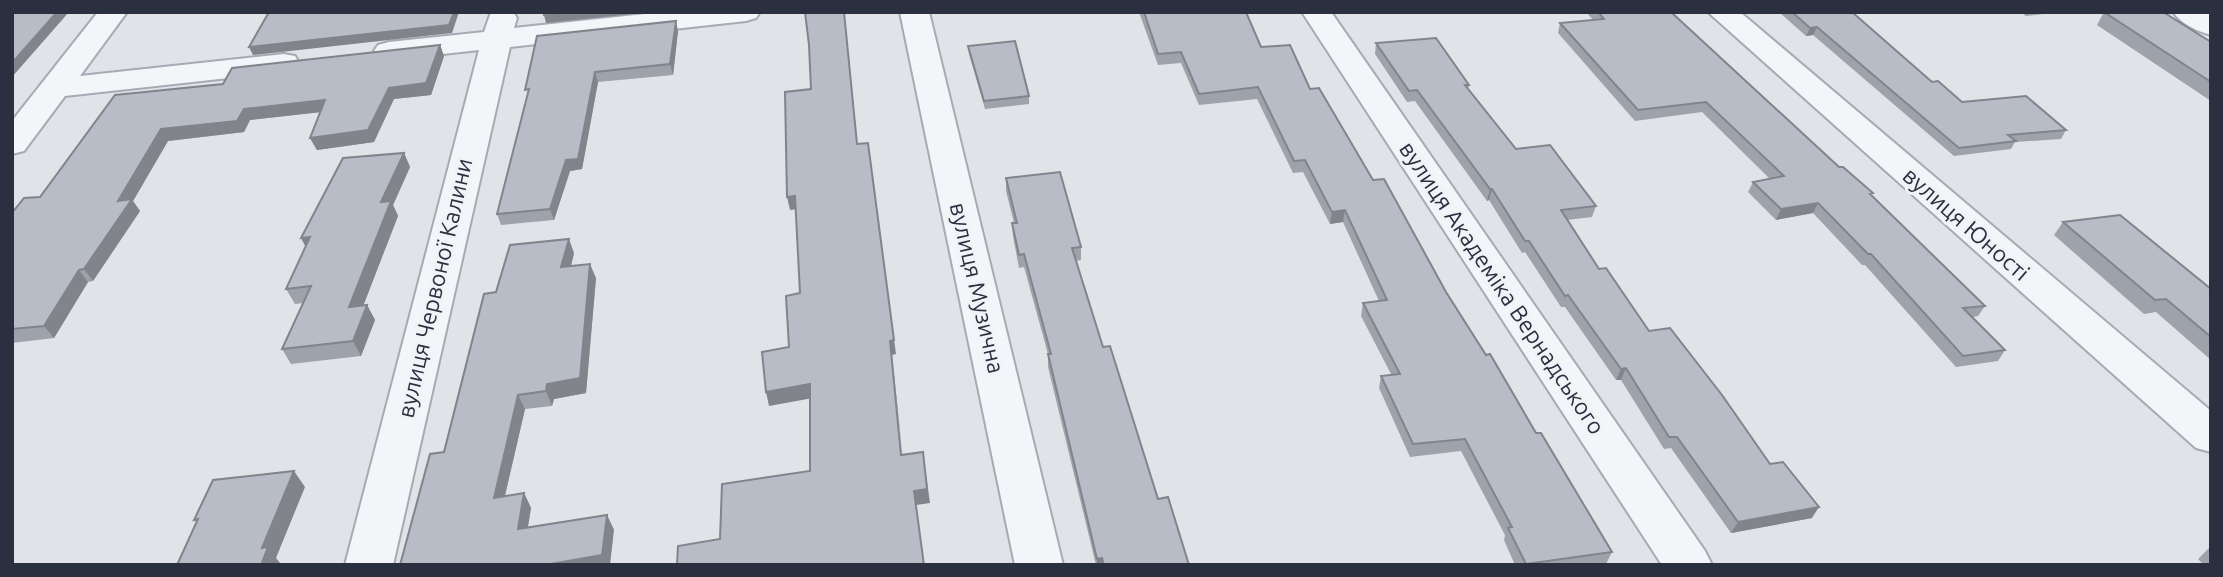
<svg xmlns="http://www.w3.org/2000/svg" width="2223" height="577" font-family="Ubuntu,sans-serif">
<style>
.lines{fill:none;stroke-linecap:round;stroke-linejoin:round}
.minor-casing{stroke:#a6aab3;stroke-width:4}
.minor{fill:#f4f5f8;fill-rule:evenodd}
.wall{fill:#9ea2aa}
.shaded-wall{fill:#81848b}
.building{fill:#b8bcc6;stroke:#81848b;stroke-width:2}
.labels{text-anchor:middle;stroke-width:6;stroke-linejoin:round;paint-order:stroke}
.street-label{font-size:23px;fill:#2a3040;stroke:#f1f3f7}
</style>
<rect width="100%" height="100%" fill="#e1e3e9"/>
<g class="lines">
<g class="minor-casing">
<path id="minor" d="M98,12H127L80,76L284,54L295,56L299,63L295,70L284,72L65,96L24,151L12,154V121Z
M491,12H513L517,18L514,28L663,12H760L756,18L746,21L510,47L393,565H345L479,50L389,60L378,57L374,51L378,45L389,42L484,32Z
M900,12H929L1063,565H1015Z
M1302,12H1331L1705,551L1712,565H1662Z
M1708,12H1740L2211,411V452L2196,448Z
M2173,12L2211,14V35C2197,31 2181,24 2173,12Z"/>
</g>
<use href="#minor" class="minor"/>
</g>
<path class="wall" d="M1139,12H1246L1261,47L1310,89L1373,180L1446,292L1612,552L1606,564L1515,565L1504,540L1505,535L1461,451L1410,457L1379,388L1381,376L1391,374L1361,316L1363,303L1379,301L1343,222L1330,224L1303,172L1293,173L1257,99L1199,105L1181,63L1158,65Z
M1586,12H1671L1839,167L1872,196L1985,306L1978,316L1973,317L2005,350L1998,361L1956,367L1865,265H1862L1813,213L1776,220L1748,192L1753,182L1770,179L1702,112L1635,121L1558,33L1560,23L1593,20Z
M1779,12H1852L1932,82L1962,102L2066,130L2061,139L2015,142L2011,149L1954,156L1813,35L1806,36Z
M2020,12H2063L2026,16Z
M2104,12L2211,42V101L2097,25Z
M678,31L673,75L598,82L582,169L570,171L554,220L501,225L497,214L527,96Z
M1376,43L1469,85L1468,89L1516,149L1596,206L1592,217L1567,220L1599,269L1649,331L1770,464L1812,518L1731,533L1671,448L1664,449L1621,380H1616L1565,307H1561L1525,252L1522,253L1489,200L1487,201L1415,101L1407,102L1375,54Z
M440,45L444,56L431,95L394,99L374,142L317,150L310,138L320,112L250,120L244,132L168,141L133,201L140,211L93,281L88,282L54,338L12,343V213L223,84Z
M968,46L1029,96V104L985,109L969,54Z
M404,153L410,167L393,205L398,216L363,305H367L375,320L361,356L291,364L282,349L303,303L295,304L286,289L306,247L301,238Z
M1006,178L1081,247V260L1076,261L1103,347L1158,499L1189,565H1096L1048,367V354L1024,267L1019,268L1013,236L1012,223H1014L1006,191Z
M2063,222L2211,289V360L2156,312L2144,314L2054,235Z
M574,253L571,266L596,278L586,393L554,399L552,406L525,409L505,496L524,493L531,508L528,527L607,515L614,530L400,565L444,452L496,292Z
M2211,546V565H2204L2198,559Z"/>
<path class="shaded-wall" d="M57,12H69L12,77V63Z
M454,12H459L452,33L253,55L249,47Z
M570,12H652L546,23L544,15Z
M844,12L859,158L857,144Z
M676,21L678,31L673,75L670,64Z
M1817,27L1813,35L1806,36L1810,28Z
M440,45L444,56L431,95L394,99L374,142L317,150L310,138Z
M595,72L598,82L582,169L570,171L554,220L550,209Z
M325,100L331,111L250,120L244,132L168,141L133,201L140,211L93,281L84,269L118,201L161,129L244,109Z
M868,143L896,354L892,355L904,469Z
M404,153L410,167L393,205L398,216L357,322L349,307L381,202Z
M1490,189H1492L1489,200L1487,201Z
M795,196L798,209L790,210L787,197Z
M1818,203L1813,213L1776,220L1781,209Z
M1345,210L1343,222L1330,224L1332,212Z
M310,237L309,253L301,238Z
M569,239L574,253L567,282L561,267Z
M590,264L596,278L586,393L554,399L552,406L546,391L547,384Z
M79,270L88,282L54,338L44,326Z
M367,305L375,320L361,356L353,341Z
M1626,368L1621,380H1616L1621,369Z
M810,384L813,398L769,406L766,392Z
M518,395L525,409L501,512L494,498Z
M923,452L930,503L916,505L914,491Z
M294,471L305,487L276,558L280,563L279,565H261L262,548Z
M524,493L531,508L525,543L518,529Z
M1819,507L1812,518L1731,533L1738,522Z
M607,515L614,530L610,565H545Z
M1102,558V565H1097V559Z"/>
<path class="building" d="M12,12H57L12,63Z
M269,12H454L449,25L249,47Z
M544,12H570L544,15Z
M805,12H844L857,144L868,143L894,340L890,341L901,455L923,452L927,489L914,491L924,565H677L678,546L720,539L722,484L810,471V384L766,392L762,352L789,347L786,296L800,293L795,196L787,197L785,92L811,89L809,45Z
M1144,12H1246L1261,47L1290,45L1310,89L1319,88L1373,180L1384,179L1446,292L1486,355L1490,354L1536,433H1541L1612,552L1526,564L1508,528L1512,527L1465,439L1413,444L1381,376L1400,374L1363,303L1387,300L1345,210L1332,212L1305,160L1294,161L1258,87L1199,94L1181,52L1158,54Z
M1598,12H1671L1839,167H1843L1873,193L1870,194L1985,306L1963,308L2005,350L1963,356L1871,254H1868L1818,203L1781,209L1753,182L1784,176L1706,102L1638,110L1560,23L1604,19Z
M1792,12H1852L1932,82L1938,81L1962,102L2026,96L2066,130L2008,135L2016,141L1959,148L1817,27L1810,28Z
M2104,12H2163L2211,42V82Z
M676,21L670,64L595,72L578,159L566,160L550,209L497,214L529,89L525,90L537,36Z
M1436,38L1469,85H1465L1516,149L1550,145L1596,206L1561,210L1599,269L1606,268L1649,331L1670,328L1722,395L1770,464L1783,462L1819,507L1738,522L1677,437H1669L1626,368L1621,369L1568,295L1565,296L1529,241H1525L1492,189H1490L1417,90L1409,91L1376,43Z
M1015,41L1029,96L984,101L968,46Z
M440,45L426,83L389,88L368,130L310,138L325,100L244,109L237,121L161,129L118,201L132,199L84,269L79,270L44,326L12,329V213L24,198L40,197L115,95L223,84L232,68Z
M404,153L381,202L391,201L349,307L367,305L353,341L282,349L311,286L286,289L310,237L301,238L343,158Z
M1060,172L1081,247L1072,248L1103,347L1110,346L1158,499L1168,497L1189,565H1104L1102,558L1097,559L1048,354H1051L1024,254L1019,255L1012,223H1017L1006,178Z
M2120,215L2211,289V337L2166,299L2155,300L2063,222Z
M569,239L561,267L590,264L580,378L547,384L546,391L518,395L494,498L524,493L518,529L607,515L602,555L545,565H400L430,454L444,452L484,294L496,292L510,245Z
M294,471L262,548L268,547L261,565H177L198,519L194,520L213,480Z"/>
<g class="labels">
<g class="street-label">
<text transform="translate(1966 224) rotate(41)" y="8">вулиця Юності</text>
<text transform="translate(435 288) rotate(-77)" y="8">вулиця Червоної Калини</text>
<text transform="translate(977 288) rotate(77)" y="8">вулиця Музична</text>
<text transform="translate(1502 288) rotate(56)" y="8">вулиця Академіка Вернадського</text>
</g>
</g>
<rect width="2223" height="577" fill="none" stroke="#2a3040" stroke-width="28"/>
</svg>
